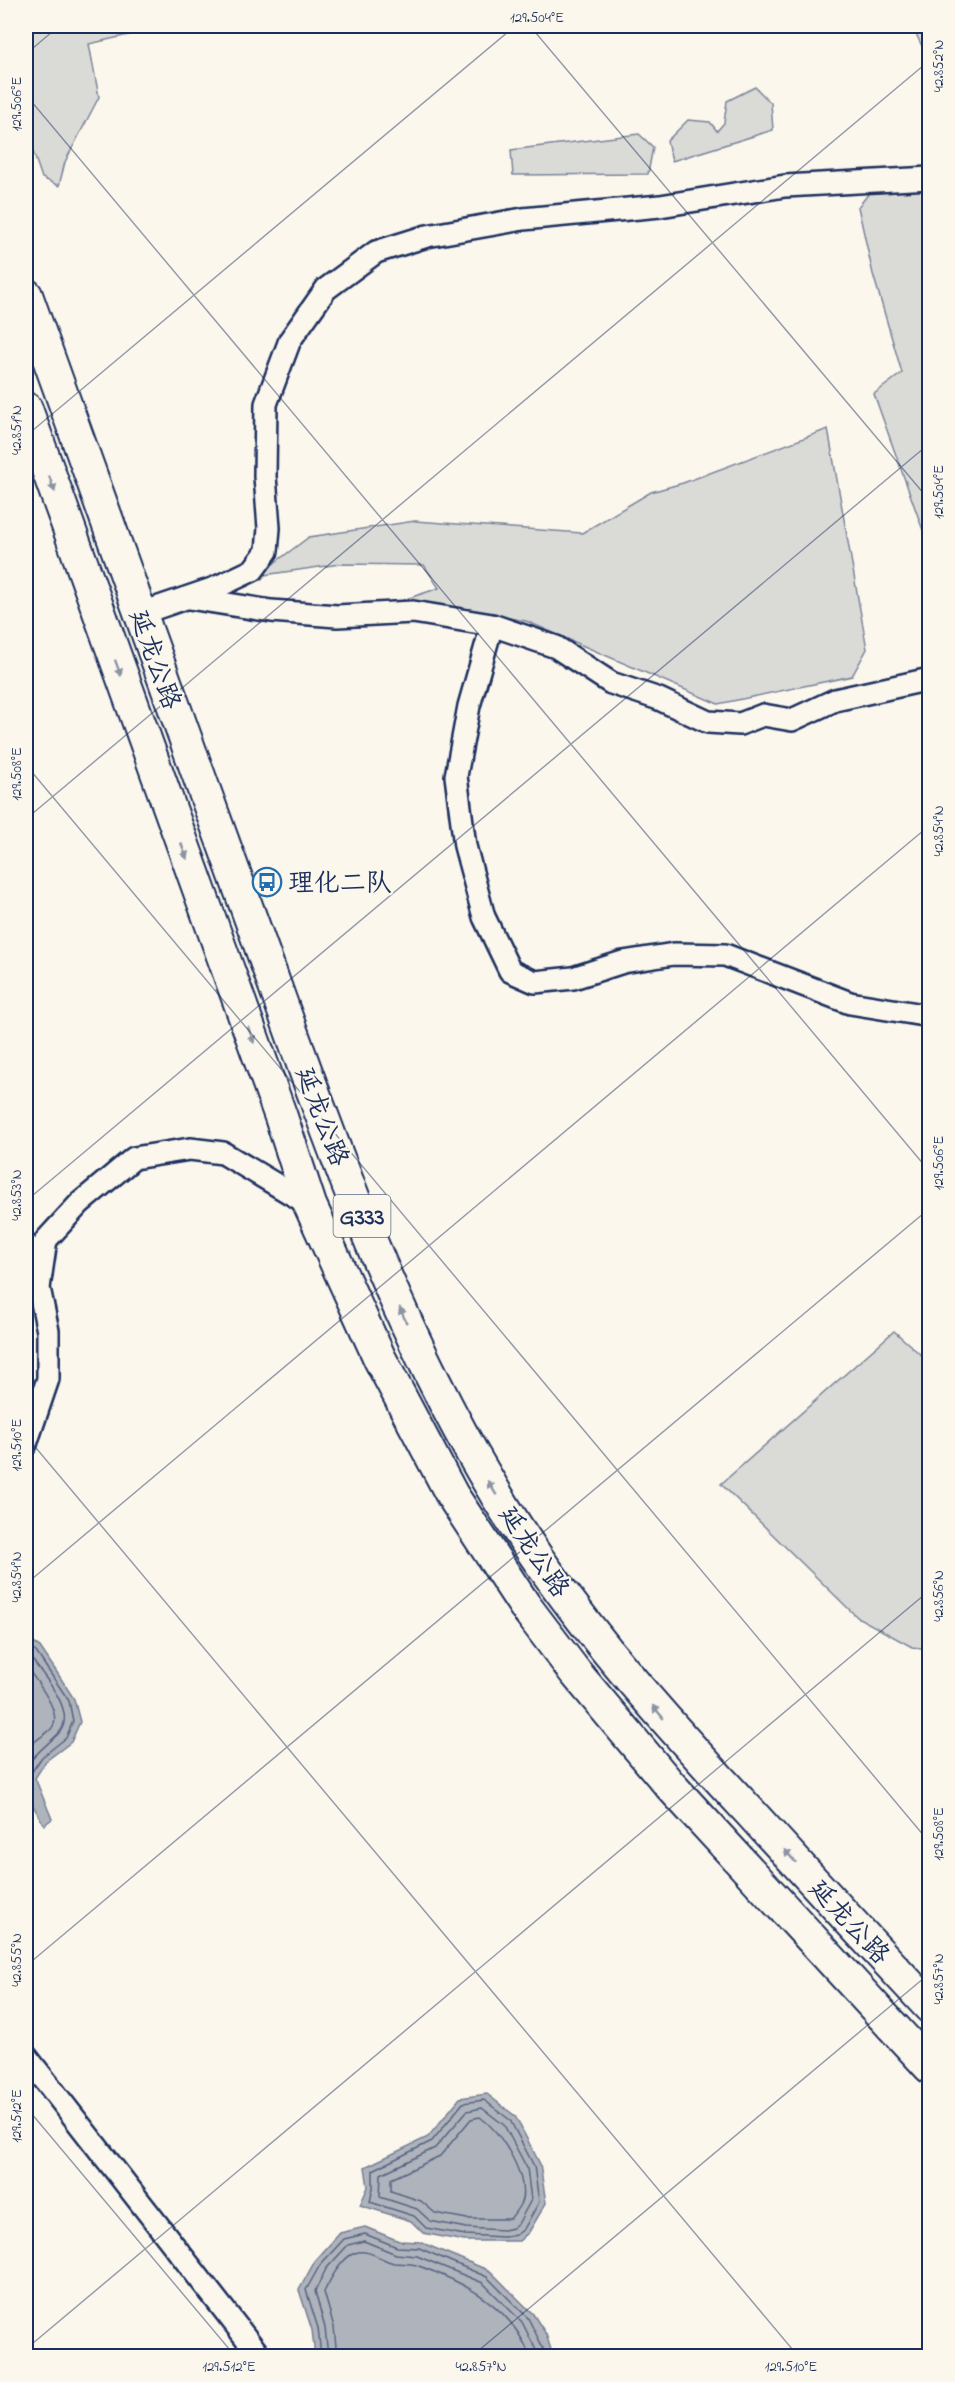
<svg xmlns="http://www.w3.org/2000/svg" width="955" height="2382" font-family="'Indie Flower','LXGW WenKai TC',sans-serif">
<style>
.green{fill:#dadad7;stroke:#7a849a;stroke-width:1.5}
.water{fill:#afb3bb;stroke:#747e96;stroke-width:1.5}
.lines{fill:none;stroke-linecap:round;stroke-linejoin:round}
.shore{stroke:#566483;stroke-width:1.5}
.minor-casing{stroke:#1b2f5e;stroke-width:26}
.highway-casing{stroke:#1b2f5e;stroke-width:36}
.minor{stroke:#fbf7ec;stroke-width:21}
.highway{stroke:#fbf7ec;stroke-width:32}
.oneway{fill:#8b93a5}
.ticks{fill:none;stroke:#1b2f5e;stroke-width:1.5;stroke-opacity:0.45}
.labels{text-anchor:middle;stroke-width:4.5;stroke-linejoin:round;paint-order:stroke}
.shield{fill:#fbf7ec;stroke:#5e6b89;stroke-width:1.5}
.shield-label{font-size:24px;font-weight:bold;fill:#1b2f5e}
.street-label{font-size:26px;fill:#1b2f5e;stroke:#fbf7ec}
.poi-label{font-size:26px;fill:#1b2f5e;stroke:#fbf7ec;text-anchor:start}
.neatline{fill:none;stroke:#1b2f5e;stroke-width:2}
.ticks-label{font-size:15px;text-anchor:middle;fill:#1b2f5e}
</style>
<rect width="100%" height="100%" fill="#fbf7ec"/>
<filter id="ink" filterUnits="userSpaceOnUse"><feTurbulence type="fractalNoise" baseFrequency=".0167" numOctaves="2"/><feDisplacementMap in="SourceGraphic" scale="12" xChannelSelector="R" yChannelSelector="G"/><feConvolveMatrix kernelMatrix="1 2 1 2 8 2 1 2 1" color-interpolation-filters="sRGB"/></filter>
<g filter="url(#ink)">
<path class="green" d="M26,26H156L150,30L89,44L99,97L65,162L59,186L42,178L26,131Z
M912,26H929V60Z
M755,87L771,103L773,130L672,161L667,141L688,120L710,122L717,131L724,123L727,101Z
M639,134L653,147L648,174L513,175L511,150Z
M929,189H930L929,547L874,394L902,373L873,274L858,207L870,192Z
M828,429L867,649L852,676L718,704L526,621L403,600L439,588L424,565L340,564L257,576L309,537L415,521L582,533L651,492L683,483Z
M894,1331L929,1362V1649L912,1647L857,1617L721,1484Z"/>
<path class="water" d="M26,1638L40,1647L58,1674L74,1699L80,1722L71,1742L46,1761L35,1778L52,1819L44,1825L26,1793Z
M487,2094L515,2116L540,2164L546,2203L529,2232L519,2241H464L423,2233L411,2221L360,2205L368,2187L365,2167L428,2137L460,2098Z
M365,2227L399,2241L420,2242L490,2271L533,2314L546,2334L553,2356H315L312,2330L299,2290L315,2261L340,2233Z"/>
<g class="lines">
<path class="shore" d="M26,1645L36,1652L69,1701L73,1721L66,1738L42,1757L29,1776L32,1790L26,1792
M26,1654L31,1658C43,1676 79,1713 58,1734C46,1746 35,1753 26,1767
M26,1666C35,1680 65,1714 51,1729C43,1737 32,1741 26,1751
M484,2100L510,2120L534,2166L539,2202L524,2229L516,2235L504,2237L465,2235L426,2228L414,2216L370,2202L373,2188V2170L432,2141L463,2103Z
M482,2108L504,2125L527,2168L531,2200L518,2224L513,2228L503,2230L466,2228L430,2221L417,2209L380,2197L381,2174L435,2148L467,2111Z
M480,2117C500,2131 527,2173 522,2199C521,2205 514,2214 510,2219H467L435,2213L421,2201L391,2191V2179L440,2156L471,2119Z
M321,2356L318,2328L306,2290L320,2265L344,2239L365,2234L397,2247L419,2248L487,2277L528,2318L547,2356
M328,2356L325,2328L315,2291L326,2269L348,2245L364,2241L396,2254L417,2256L483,2283L522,2322L539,2356
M337,2356L334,2327L324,2292C330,2280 341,2258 355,2253C368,2248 381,2260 394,2263C401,2264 409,2263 416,2265C465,2282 511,2306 530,2356"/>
<g class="minor-casing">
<path id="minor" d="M189,598L271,611L337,616L413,612L492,625L556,647L611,683L659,699L708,722L740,724L763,715L792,720L835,700L930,679
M139,614L215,588L253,570L267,551L269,528L265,476L266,404L290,340L326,289L376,252L427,236L523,219L660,206L785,186L930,178
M492,625L469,706L456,776L465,846L484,917L510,971L535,982L573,978L623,962L674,954L725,955L850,1003L930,1016
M26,1244L41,1273
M26,1444L48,1379V1331L39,1288L46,1240L80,1203L134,1158L190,1149L223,1153L310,1205
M26,2056L260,2356"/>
</g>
<g class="highway-casing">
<path id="highway" d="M26,295C100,505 177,715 253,925C321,1113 385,1306 487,1479C558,1602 653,1708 749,1811C809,1877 869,1942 930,2007
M26,409L281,1117L310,1205L380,1359L452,1495L525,1606L575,1672L670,1785L930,2067"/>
</g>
<use href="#minor" class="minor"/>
<use href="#highway" class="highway"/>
</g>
<defs><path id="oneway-solid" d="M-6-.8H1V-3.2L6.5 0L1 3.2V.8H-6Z" transform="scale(1.5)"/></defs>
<g class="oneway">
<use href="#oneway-solid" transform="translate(52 484) rotate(70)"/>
<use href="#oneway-solid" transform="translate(118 668) rotate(70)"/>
<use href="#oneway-solid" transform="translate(184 851) rotate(70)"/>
<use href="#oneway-solid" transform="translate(251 1035) rotate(70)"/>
<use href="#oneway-solid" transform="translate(403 1315) rotate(-114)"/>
<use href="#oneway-solid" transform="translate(492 1488) rotate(-122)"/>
<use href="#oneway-solid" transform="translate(658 1712) rotate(-130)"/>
<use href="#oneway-solid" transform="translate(790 1856) rotate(-133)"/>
</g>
</g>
<path class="ticks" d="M530,26L930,501M26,54L59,26M26,95L930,1172M26,436L515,26M26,765L930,1843M26,819L930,60M26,1201L930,443M26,1436L798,2356M26,1584L930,825M26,1966L930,1208M26,2107L235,2356M26,2349L930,1590M472,2356L930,1973M928,2356L930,2355"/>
<defs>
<g id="bus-ring" transform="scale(1.5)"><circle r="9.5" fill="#fbf7ec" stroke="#1f6fb2" stroke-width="1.5"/><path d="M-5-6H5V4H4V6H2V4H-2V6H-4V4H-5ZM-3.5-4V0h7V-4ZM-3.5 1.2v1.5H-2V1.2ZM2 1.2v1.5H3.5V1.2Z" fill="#1f6fb2"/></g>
</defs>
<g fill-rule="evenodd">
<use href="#bus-ring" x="267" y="882"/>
</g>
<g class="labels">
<rect class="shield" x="333.5" y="1195" width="57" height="42" rx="4.5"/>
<g class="shield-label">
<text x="362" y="1224">G333</text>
</g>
<g class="street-label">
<text transform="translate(156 659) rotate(70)" y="9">延龙公路</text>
<text transform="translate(323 1116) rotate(69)" y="9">延龙公路</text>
<text transform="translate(535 1551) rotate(56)" y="9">延龙公路</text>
<text transform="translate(850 1921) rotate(47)" y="9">延龙公路</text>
</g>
<g class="poi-label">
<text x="288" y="891">理化二队</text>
</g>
</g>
<rect width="955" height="2382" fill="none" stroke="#fbf7ec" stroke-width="66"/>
<rect x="33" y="33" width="889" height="2316" class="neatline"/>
<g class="ticks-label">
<text x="537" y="22">129.504°E</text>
<text transform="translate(938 66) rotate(-90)" y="5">42.852°N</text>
<text transform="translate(16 104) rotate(-90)" y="5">129.506°E</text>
<text transform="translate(16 430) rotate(-90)" y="5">42.851°N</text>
<text transform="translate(938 492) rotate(-90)" y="5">129.504°E</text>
<text transform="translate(16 774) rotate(-90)" y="5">129.508°E</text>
<text transform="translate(938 831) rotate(-90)" y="5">42.854°N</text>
<text transform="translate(938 1163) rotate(-90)" y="5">129.506°E</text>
<text transform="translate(16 1195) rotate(-90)" y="5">42.853°N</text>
<text transform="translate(16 1445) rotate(-90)" y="5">129.510°E</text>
<text transform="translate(16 1577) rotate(-90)" y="5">42.854°N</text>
<text transform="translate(938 1596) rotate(-90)" y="5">42.856°N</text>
<text transform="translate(938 1834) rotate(-90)" y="5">129.508°E</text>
<text transform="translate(16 1960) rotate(-90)" y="5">42.855°N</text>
<text transform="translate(938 1979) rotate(-90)" y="5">42.857°N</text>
<text transform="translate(16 2116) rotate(-90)" y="5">129.512°E</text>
<text x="229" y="2371">129.512°E</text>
<text x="481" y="2371">42.857°N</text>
<text x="791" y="2371">129.510°E</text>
</g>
</svg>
